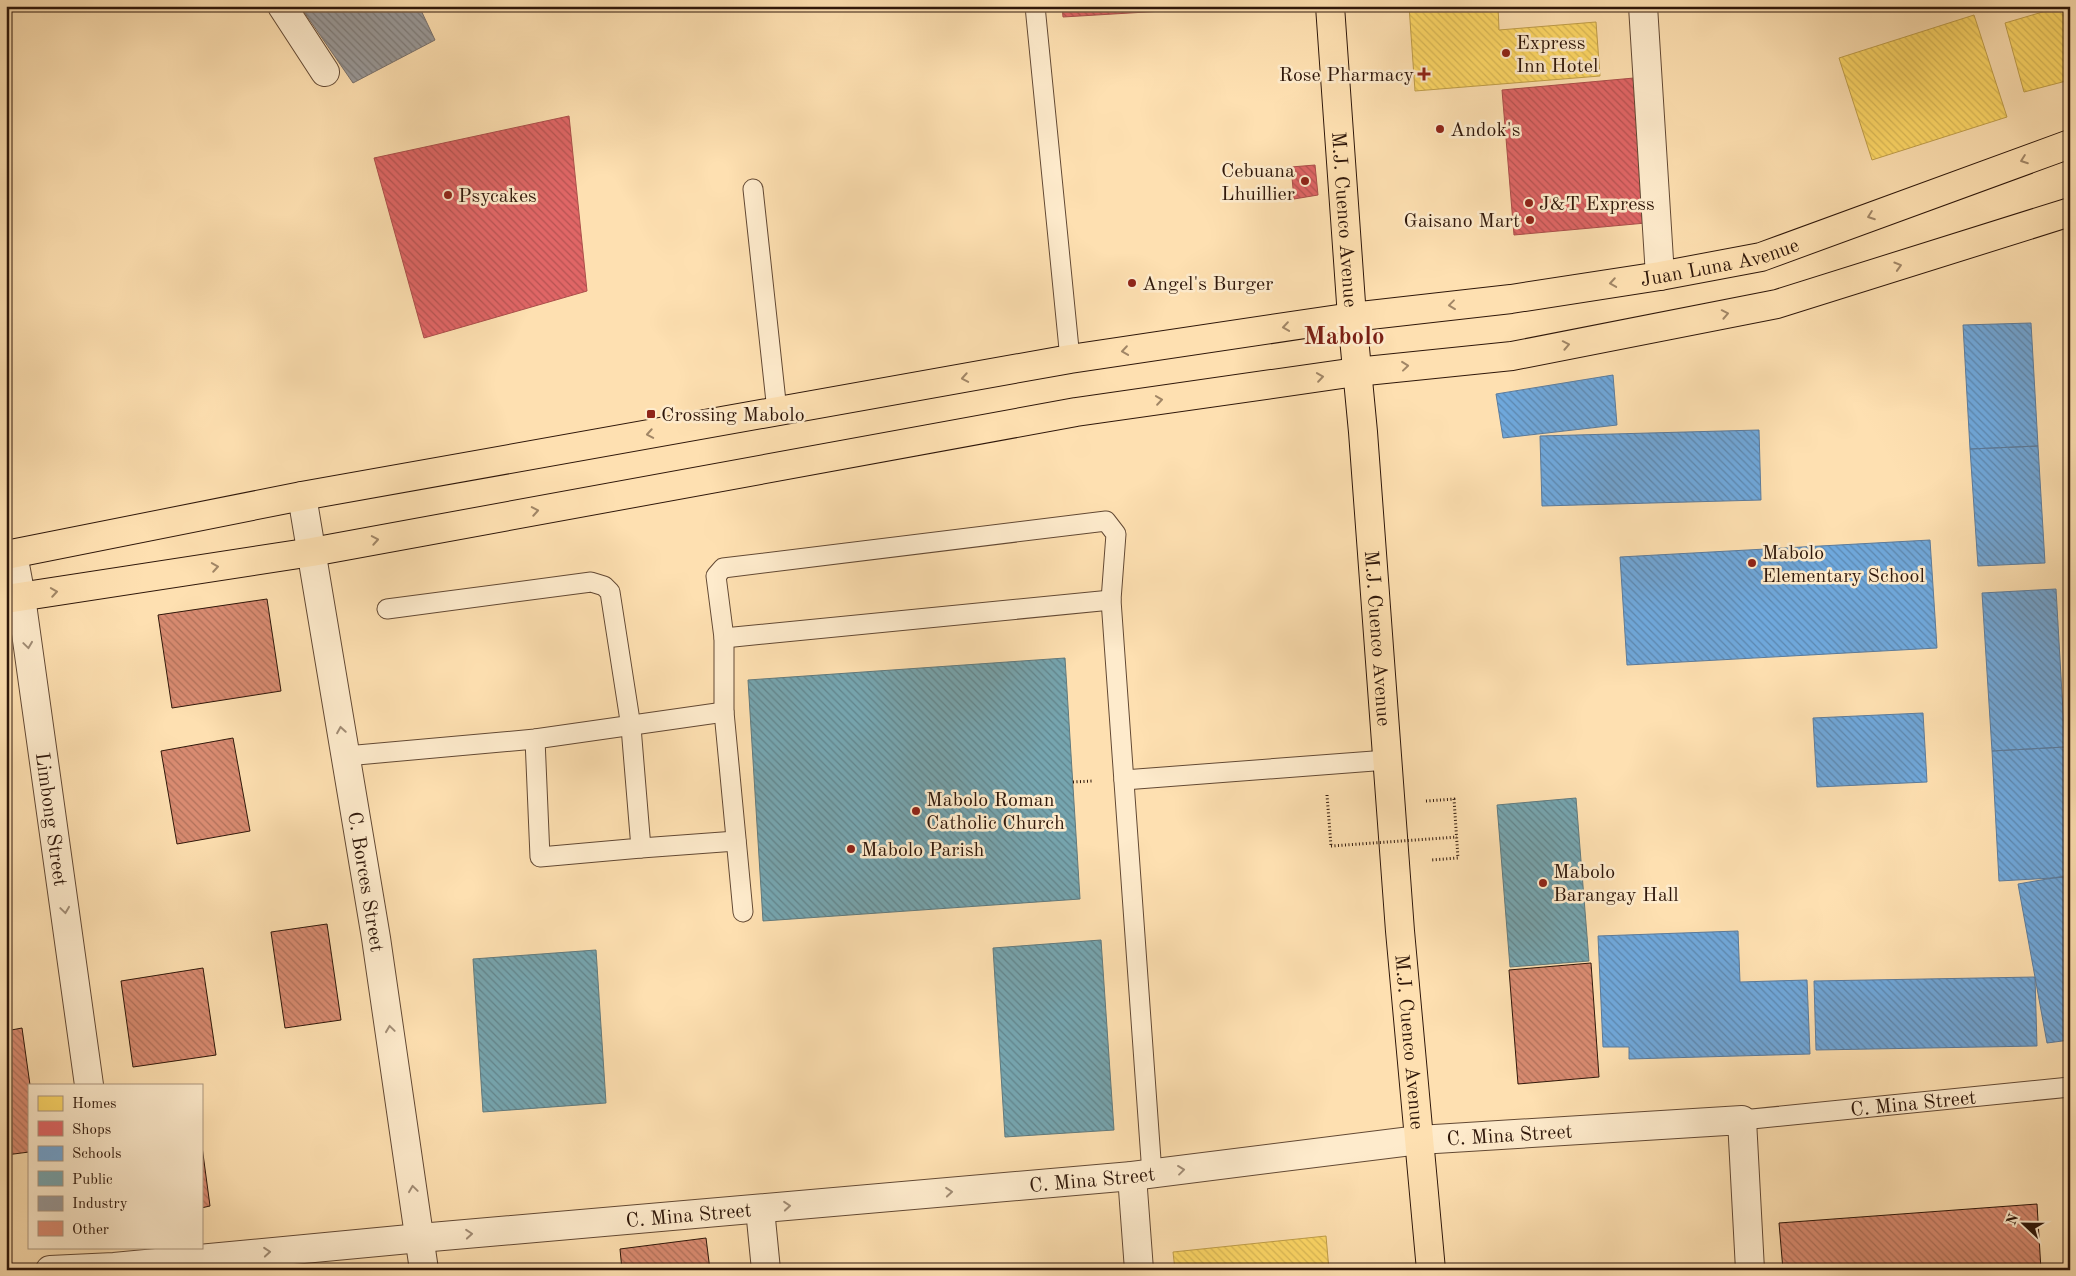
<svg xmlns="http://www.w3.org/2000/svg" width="2076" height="1276" font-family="'Old Standard TT',serif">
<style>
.homes{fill:url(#homes-back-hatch);stroke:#c19f4a}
.shops{fill:url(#shops-back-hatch);stroke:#ab4e4a}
.schools{fill:url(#schools-back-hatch);stroke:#5c7c9d}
.public{fill:url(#public-back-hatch);stroke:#617a7e}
.industry{fill:url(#industry-back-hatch);stroke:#79726e}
.building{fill:url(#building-back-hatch);stroke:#2f170a}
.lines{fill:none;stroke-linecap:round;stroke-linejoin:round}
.service-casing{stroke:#634934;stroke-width:21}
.minor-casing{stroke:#634934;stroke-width:30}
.primary-casing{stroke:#2f170a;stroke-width:30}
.path{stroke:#2f170a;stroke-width:3;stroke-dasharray:1 2.5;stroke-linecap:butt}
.service{stroke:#feebcc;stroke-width:19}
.minor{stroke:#feebcc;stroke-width:28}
.primary{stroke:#fee0b1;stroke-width:28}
.path-bridge{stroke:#2f170a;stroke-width:3;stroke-dasharray:1 2.5;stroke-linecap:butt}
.oneway{stroke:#a18666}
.oneway2{stroke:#a18c75}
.poi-dot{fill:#8f2418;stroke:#feebcc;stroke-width:2}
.labels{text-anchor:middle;stroke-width:5;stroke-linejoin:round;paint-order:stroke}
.poi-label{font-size:20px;fill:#2f170a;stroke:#feebcc;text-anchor:start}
.street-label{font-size:20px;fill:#2f170a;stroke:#feebcc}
.district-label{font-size:25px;font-weight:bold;fill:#7a1f14;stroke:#feebcc}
</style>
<defs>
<pattern id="homes-back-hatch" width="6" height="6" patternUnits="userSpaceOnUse" patternTransform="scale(1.25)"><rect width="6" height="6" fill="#ffd966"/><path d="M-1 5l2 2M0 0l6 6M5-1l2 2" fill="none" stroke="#dbba57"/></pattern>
<pattern id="shops-back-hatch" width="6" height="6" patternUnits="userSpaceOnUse" patternTransform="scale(1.25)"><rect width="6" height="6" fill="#e06666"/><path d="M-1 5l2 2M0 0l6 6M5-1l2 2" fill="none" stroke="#b65352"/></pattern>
<pattern id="schools-back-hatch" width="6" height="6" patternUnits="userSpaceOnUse" patternTransform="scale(1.25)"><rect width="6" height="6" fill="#6fa8dc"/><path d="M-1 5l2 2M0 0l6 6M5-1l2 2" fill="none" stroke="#5c88b1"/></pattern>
<pattern id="public-back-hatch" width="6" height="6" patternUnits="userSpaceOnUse" patternTransform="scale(1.25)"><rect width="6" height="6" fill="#76a5af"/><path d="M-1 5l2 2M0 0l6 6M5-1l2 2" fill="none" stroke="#61858d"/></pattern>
<pattern id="industry-back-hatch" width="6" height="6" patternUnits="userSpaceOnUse" patternTransform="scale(1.25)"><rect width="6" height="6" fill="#999"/><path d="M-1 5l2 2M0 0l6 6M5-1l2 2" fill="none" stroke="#7d7c7b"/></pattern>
<pattern id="building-back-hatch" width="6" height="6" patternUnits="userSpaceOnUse" patternTransform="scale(1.25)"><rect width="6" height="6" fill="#d98b71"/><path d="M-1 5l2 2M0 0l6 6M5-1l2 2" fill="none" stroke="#b0715b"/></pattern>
</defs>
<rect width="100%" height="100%" fill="#fee0b1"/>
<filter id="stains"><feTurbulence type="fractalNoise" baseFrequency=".004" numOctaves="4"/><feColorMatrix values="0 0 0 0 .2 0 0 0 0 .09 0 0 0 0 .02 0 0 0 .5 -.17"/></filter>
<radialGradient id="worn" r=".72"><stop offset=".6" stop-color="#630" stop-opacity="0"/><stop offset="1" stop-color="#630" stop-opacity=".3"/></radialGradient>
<path class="homes" d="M1409,6H1498L1499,30L1596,22L1600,76L1415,91Z
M2063,6H2067L2070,17V80L2024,92L2005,23Z
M1974,15L2007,117L1872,160L1839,58Z
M1326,1236L1329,1270H1175L1173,1252Z"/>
<path class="shops" d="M1062,6H1163V11L1063,17Z
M1634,78L1646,223L1514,235L1502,90Z
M569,116L587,291L424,338L374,158Z
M1315,165L1318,195L1294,199L1291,167Z"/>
<path class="schools" d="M2031,323L2038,446L1970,449L1963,325Z
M1613,375L1617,425L1503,438L1496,394Z
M1759,430L1761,500L1542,506L1540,436Z
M2038,446L2045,563L1978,566L1970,449Z
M1930,540L1937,648L1627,665L1620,557Z
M2056,589L2065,747L1992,751L1982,593Z
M1923,713L1927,782L1817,787L1813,718Z
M2065,747L2070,823V877L1999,881L1992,751Z
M2070,875V1040L2047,1043L2018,884Z
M1738,931L1740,982L1807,980L1810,1054L1629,1059V1047H1603L1598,936Z
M2035,977L2037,1046L1816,1050L1814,981Z"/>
<path class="public" d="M1065,658L1080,899L763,921L748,680Z
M1576,798L1589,961L1510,967L1497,805Z
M1101,940L1114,1130L1005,1137L993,948Z
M596,950L606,1103L483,1112L473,959Z"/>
<path class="industry" d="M300,6H419L435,40L353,83Z"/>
<path class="building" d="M2065,356H2070V419Z
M267,599L281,691L172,708L158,615Z
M233,738L250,831L177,844L161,751Z
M327,924L341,1020L285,1028L271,932Z
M1591,963L1599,1077L1518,1084L1509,970Z
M203,968L216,1055L133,1067L121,981Z
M22,1028L30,1085L29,1152L6,1155V1031Z
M201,1139L210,1206L201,1208Z
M2037,1204L2041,1270H1783L1779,1223Z
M706,1238L710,1270H622L620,1249Z"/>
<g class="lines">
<g class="service-casing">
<g id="service">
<path d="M1035,6L1070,359"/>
<path d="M753,189L777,411"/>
<path d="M387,609L591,582L604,586L610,592L631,727L641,848L540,857L535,739"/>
<path d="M724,638L1111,600"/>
<path d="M346,756L535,739L724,712"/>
<path d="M1124,780L1387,760"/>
<path d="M641,848L736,841"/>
<path d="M743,912L724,712V638L716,576L723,568L1106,521L1116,534L1111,600L1152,1174"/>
<path id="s1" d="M1742,1120L2070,1087"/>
</g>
</g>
<g class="minor-casing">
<g id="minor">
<path d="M282,6L325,72"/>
<path d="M1643,6L1660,276"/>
<path id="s2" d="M302,496L376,938L424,1270"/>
<path id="s3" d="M13,554L21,597L89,1085"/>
<path d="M1132,1176L1139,1270"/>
<path d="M760,1209L766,1270"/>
<path id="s4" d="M50,1270L114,1267L420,1238L1132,1176L1419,1140L1742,1120L1750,1270"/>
</g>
</g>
<g class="primary-casing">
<g id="primary">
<path id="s5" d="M1330,6L1352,317L1363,432L1400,931L1431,1270"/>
<path id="s6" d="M6,555L302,496L1070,359L1352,317L1511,299L1660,276L1761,257L2070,144"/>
<path d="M6,599L312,552L1076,412L1356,372L1512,356L1777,304L2070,212"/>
</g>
</g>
<path class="path" d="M1073,782L1093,781
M1327,795L1331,846
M1426,801L1454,799L1458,858L1431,860"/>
<use href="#service" class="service"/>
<use href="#minor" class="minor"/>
<use href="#primary" class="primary"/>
<path class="path-bridge" d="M1331,846L1457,837"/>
</g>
<defs><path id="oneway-chevron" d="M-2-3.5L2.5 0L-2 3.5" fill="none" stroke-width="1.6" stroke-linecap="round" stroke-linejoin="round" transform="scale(1.25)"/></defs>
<g class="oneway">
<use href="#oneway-chevron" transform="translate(2024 160) rotate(160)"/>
<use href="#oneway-chevron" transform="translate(1871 216) rotate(160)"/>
<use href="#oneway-chevron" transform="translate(1898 266) rotate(-17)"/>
<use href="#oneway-chevron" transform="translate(1613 283) rotate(171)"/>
<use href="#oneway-chevron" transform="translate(1452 305) rotate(173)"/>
<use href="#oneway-chevron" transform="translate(1725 314) rotate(-11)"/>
<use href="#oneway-chevron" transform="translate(1286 327) rotate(172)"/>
<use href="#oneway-chevron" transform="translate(1566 345) rotate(-11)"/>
<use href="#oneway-chevron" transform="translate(1125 351) rotate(172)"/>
<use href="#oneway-chevron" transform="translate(1405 366) rotate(-6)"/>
<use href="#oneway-chevron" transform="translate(1320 377) rotate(-8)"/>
<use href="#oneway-chevron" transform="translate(965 378) rotate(170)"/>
<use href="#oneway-chevron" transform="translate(1159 400) rotate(-8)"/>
<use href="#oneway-chevron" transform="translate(650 434) rotate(170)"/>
<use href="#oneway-chevron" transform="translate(535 511) rotate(-10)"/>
<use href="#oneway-chevron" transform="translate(375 540) rotate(-10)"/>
<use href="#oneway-chevron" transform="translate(215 567) rotate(-9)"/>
<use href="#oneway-chevron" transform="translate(54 592) rotate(-9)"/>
</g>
<g class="oneway2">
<use href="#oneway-chevron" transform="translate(28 645) rotate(82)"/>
<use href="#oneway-chevron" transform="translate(341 730) rotate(-99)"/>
<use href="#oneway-chevron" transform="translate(65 910) rotate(82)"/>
<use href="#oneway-chevron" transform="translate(390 1029) rotate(-98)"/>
<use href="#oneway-chevron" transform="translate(1181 1170) rotate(-7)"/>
<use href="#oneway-chevron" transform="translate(413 1189) rotate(-98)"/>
<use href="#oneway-chevron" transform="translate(949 1192) rotate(-5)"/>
<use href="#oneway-chevron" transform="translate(787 1206) rotate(-5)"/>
<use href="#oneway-chevron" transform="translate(469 1234) rotate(-5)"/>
<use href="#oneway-chevron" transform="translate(267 1252) rotate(-5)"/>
</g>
<g class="poi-dot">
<circle cx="1506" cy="53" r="5"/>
<path d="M1421.5 66.5h5v5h5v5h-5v5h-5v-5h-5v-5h5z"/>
<circle cx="1440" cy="129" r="5"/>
<circle cx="1305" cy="181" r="5"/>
<circle cx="448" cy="195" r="5"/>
<circle cx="1529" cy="203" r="5"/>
<circle cx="1530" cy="220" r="5"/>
<circle cx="1132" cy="283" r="5"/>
<rect x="646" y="409" width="10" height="10" rx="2.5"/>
<circle cx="1752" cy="563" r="5"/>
<circle cx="916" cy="811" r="5"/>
<circle cx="851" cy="849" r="5"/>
<circle cx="1543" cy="883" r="5"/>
</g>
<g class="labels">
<g class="poi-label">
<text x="1516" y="49">Express<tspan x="1516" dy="23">Inn Hotel</tspan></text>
<text x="1414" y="81" text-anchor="end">Rose Pharmacy</text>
<text x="1450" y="136">Andok's</text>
<text x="1295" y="177" text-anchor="end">Cebuana<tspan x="1295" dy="23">Lhuillier</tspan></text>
<text x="458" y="202">Psycakes</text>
<text x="1539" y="210">J&amp;T Express</text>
<text x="1520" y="227" text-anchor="end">Gaisano Mart</text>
<text x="1142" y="290">Angel's Burger</text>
<text x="661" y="421">Crossing Mabolo</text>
<text x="1762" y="559">Mabolo<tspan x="1762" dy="23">Elementary School</tspan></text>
<text x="926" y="806">Mabolo Roman<tspan x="926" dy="23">Catholic Church</tspan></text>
<text x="861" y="856">Mabolo Parish</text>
<text x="1553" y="878">Mabolo<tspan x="1553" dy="23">Barangay Hall</tspan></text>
</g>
<g class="street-label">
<text dy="7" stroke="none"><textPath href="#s5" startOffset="214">M.J. Cuenco Avenue</textPath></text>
<text dy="7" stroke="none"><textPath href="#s6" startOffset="1739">Juan Luna Avenue</textPath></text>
<text dy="7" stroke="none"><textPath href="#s5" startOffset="634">M.J. Cuenco Avenue</textPath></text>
<text dy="7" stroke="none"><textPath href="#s3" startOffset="268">Limbong Street</textPath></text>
<text dy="7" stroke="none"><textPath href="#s2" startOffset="391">C. Borces Street</textPath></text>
<text dy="7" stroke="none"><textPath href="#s5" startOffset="1039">M.J. Cuenco Avenue</textPath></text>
<text dy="7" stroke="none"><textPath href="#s1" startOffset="172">C. Mina Street</textPath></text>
<text dy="7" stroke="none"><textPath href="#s4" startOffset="1466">C. Mina Street</textPath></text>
<text dy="7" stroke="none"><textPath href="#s4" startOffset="1046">C. Mina Street</textPath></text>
<text dy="7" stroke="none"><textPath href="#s4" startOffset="641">C. Mina Street</textPath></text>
</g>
<g class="district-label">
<text x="1344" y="344">Mabolo</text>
</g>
</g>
<rect width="2076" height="1276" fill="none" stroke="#fee0b1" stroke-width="25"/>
<rect x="8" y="8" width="2061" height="1261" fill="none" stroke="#2f170a" stroke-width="2.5"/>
<rect x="12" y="12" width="2051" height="1251" fill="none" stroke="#2f170a"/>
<rect x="28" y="1084" width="175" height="165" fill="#feebcc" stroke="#ab967e"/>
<rect x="38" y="1096" width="25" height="15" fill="#ffd966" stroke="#ab967e"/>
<text x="72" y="1108" font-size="15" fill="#2f170a">Homes</text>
<rect x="38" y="1121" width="25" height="15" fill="#e06666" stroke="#ab967e"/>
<text x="72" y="1134" font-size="15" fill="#2f170a">Shops</text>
<rect x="38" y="1146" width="25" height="15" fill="#6fa8dc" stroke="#ab967e"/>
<text x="72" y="1158" font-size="15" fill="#2f170a">Schools</text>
<rect x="38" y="1171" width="25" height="15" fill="#76a5af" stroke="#ab967e"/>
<text x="72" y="1184" font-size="15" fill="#2f170a">Public</text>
<rect x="38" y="1196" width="25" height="15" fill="#999999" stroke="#ab967e"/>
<text x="72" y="1208" font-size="15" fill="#2f170a">Industry</text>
<rect x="38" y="1221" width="25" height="15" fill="#d98b71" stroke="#ab967e"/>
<text x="72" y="1234" font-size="15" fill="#2f170a">Other</text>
<g transform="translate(2024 1224) rotate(292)" stroke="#feebcc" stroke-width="4" paint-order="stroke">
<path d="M0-4L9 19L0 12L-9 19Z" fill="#2f170a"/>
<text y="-8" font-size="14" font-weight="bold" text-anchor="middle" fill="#2f170a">N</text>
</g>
<rect width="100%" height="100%" filter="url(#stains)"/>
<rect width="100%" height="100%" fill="url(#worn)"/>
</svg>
